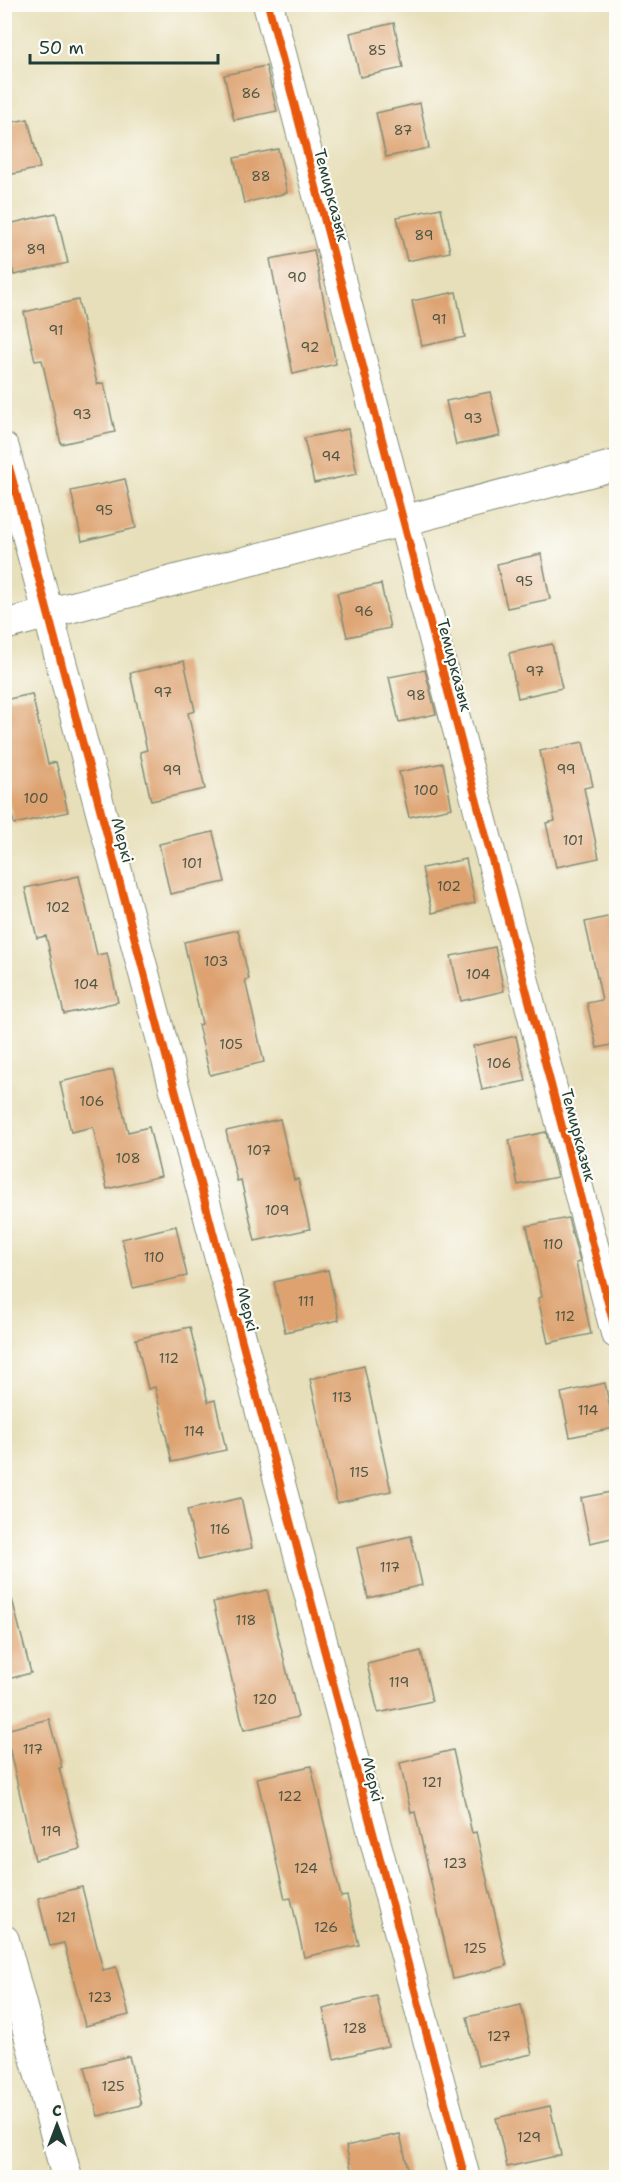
<svg xmlns="http://www.w3.org/2000/svg" width="621" height="2182" font-family="'Shantell Sans',sans-serif">
<style>
.building{fill:#dda270}
.lines{fill:none;stroke-linecap:round;stroke-linejoin:round}
.street-casing{stroke:#838e77;stroke-width:32}
.street{stroke:#fff;stroke-width:30}
.cycleway-casing{stroke:#fdfcf7;stroke-width:11}
.cycleway{stroke:#e8590c;stroke-width:8}
.labels{text-anchor:middle;stroke-width:4.5;stroke-linejoin:round;paint-order:stroke}
.number-label{font-size:14px;fill:#4e5643}
.street-label{font-size:16px;fill:#1f3d34;stroke:#fdfcf7}
</style>
<rect width="100%" height="100%" fill="#fdfcf7"/>
<filter id="ink" filterUnits="userSpaceOnUse"><feTurbulence type="fractalNoise" baseFrequency=".0167" numOctaves="2"/><feDisplacementMap in="SourceGraphic" scale="12" xChannelSelector="R" yChannelSelector="G"/><feConvolveMatrix kernelMatrix="1 2 1 2 8 2 1 2 1" color-interpolation-filters="sRGB"/></filter>
<filter id="wash" filterUnits="userSpaceOnUse"><feTurbulence type="fractalNoise" baseFrequency=".008" numOctaves="4" result="noise"/><feDisplacementMap in="SourceGraphic" scale="24" xChannelSelector="R" yChannelSelector="G"/><feGaussianBlur stdDeviation="1.35" result="paint"/><feColorMatrix in="noise" values="0 0 0 0 0 0 0 0 0 0 0 0 0 0 0 0 0 1.4 0 .05"/><feComposite in="paint" operator="in"/></filter>
<g filter="url(#wash)">
<rect width="100%" height="100%" fill="#e7dfba"/>
<g id="blocks">
<path class="building" d="M394,23L403,68L360,77L350,33Z
M266,66L277,111L234,120L224,75Z
M420,103L429,148L386,157L376,113Z
M28,119L40,168L4,176V124Z
M278,149L287,193L244,203L234,158Z
M441,208L450,252L407,261L397,217Z
M56,213L68,263L14,275L4,236V225Z
M314,250L336,364L293,374L270,259Z
M456,292L465,337L422,346L412,301Z
M78,300L97,384L104,383L115,432L61,444L42,360L35,361L24,312Z
M490,392L500,436L456,445L446,401Z
M348,429L357,474L314,483L304,438Z
M125,479L136,528L82,541L71,491Z
M541,554L550,599L507,608L497,564Z
M381,584L390,628L347,637L337,593Z
M552,644L562,688L518,698L509,653Z
M184,661L195,711L188,713L205,789L151,801L140,752L147,750L130,673Z
M425,670L436,714L399,722L389,677Z
M32,694L48,764L56,762L68,812L14,824L4,784V700Z
M583,742L593,786L584,788L599,858L556,867L546,823L555,821L540,751Z
M443,763L452,808L409,817L399,772Z
M213,832L225,882L170,894L159,844Z
M466,859L475,903L432,913L422,868Z
M79,876L97,955L107,953L118,1002L64,1014L46,936L37,938L25,888Z
M616,915V1044L597,1048L587,1003L602,1000L585,922Z
M238,930L249,979L245,980L264,1062L210,1075L198,1025L202,1024L184,942Z
M495,947L504,991L461,1001L451,956Z
M516,1036L526,1081L482,1090L473,1046Z
M113,1070L128,1132L149,1127L161,1176L107,1189L93,1127L71,1132L60,1082Z
M280,1119L294,1180L298,1179L310,1229L255,1241L241,1180L237,1181L226,1131Z
M546,1132L557,1177L518,1185L509,1140Z
M568,1218L580,1262L576,1263L591,1334L548,1343L538,1298L542,1297L527,1226Z
M176,1226L187,1276L133,1288L122,1239Z
M328,1270L339,1320L285,1332L274,1282Z
M190,1327L208,1402L215,1400L226,1450L172,1462L155,1387L148,1389L136,1339Z
M364,1366L391,1491L337,1503L310,1379Z
M605,1383L614,1428L570,1437L561,1393Z
M616,1491V1537L590,1543L581,1498Z
M241,1498L252,1548L198,1560L187,1510Z
M411,1536L422,1585L368,1598L357,1548Z
M267,1590L298,1717L244,1730L213,1602Z
M12,1599L31,1673L4,1680V1600Z
M421,1651L432,1701L378,1713L367,1664Z
M49,1719L62,1768H59L80,1849L35,1860L5,1730Z
M453,1750L472,1833L476,1832L507,1966L453,1979L415,1812L411,1813L400,1763Z
M311,1766L341,1897L347,1896L359,1945L304,1957L291,1898L285,1899L257,1778Z
M82,1887L103,1970L116,1967L129,2015L85,2026L64,1943L50,1946L38,1898Z
M377,1996L388,2046L334,2059L323,2009Z
M521,2005L532,2054L478,2066L467,2017Z
M129,2056L141,2105L98,2116L85,2067Z
M550,2106L561,2155L507,2167L496,2118Z
M400,2134L410,2178H353L346,2146Z"/>
</g>
</g>
<g filter="url(#ink)">
<use href="#blocks" fill-opacity="0" stroke="#838e77" stroke-width="1.5"/>
<g class="lines">
<g class="street-casing">
<path id="street" d="M268,4L616,1333
M4,448L465,2178
M4,625L616,465
M4,1940L67,2178"/>
</g>
<use href="#street" class="street"/>
<g class="cycleway-casing">
<path id="cycleway" d="M268,4L616,1333
M4,448L465,2178"/>
</g>
<use href="#cycleway" class="cycleway"/>
</g>
</g>
<g class="labels">
<g class="number-label">
<text x="377" y="55">85</text>
<text x="251" y="98">86</text>
<text x="403" y="135">87</text>
<text x="261" y="181">88</text>
<text x="424" y="240">89</text>
<text x="36" y="254">89</text>
<text x="297" y="282">90</text>
<text x="439" y="324">91</text>
<text x="56" y="335">91</text>
<text x="310" y="352">92</text>
<text x="82" y="419">93</text>
<text x="473" y="423">93</text>
<text x="331" y="461">94</text>
<text x="104" y="515">95</text>
<text x="524" y="586">95</text>
<text x="364" y="616">96</text>
<text x="535" y="676">97</text>
<text x="163" y="697">97</text>
<text x="416" y="700">98</text>
<text x="566" y="774">99</text>
<text x="172" y="775">99</text>
<text x="426" y="795">100</text>
<text x="36" y="803">100</text>
<text x="573" y="845">101</text>
<text x="192" y="868">101</text>
<text x="449" y="891">102</text>
<text x="58" y="912">102</text>
<text x="216" y="966">103</text>
<text x="478" y="979">104</text>
<text x="86" y="989">104</text>
<text x="231" y="1049">105</text>
<text x="499" y="1068">106</text>
<text x="92" y="1106">106</text>
<text x="259" y="1155">107</text>
<text x="128" y="1163">108</text>
<text x="277" y="1215">109</text>
<text x="553" y="1249">110</text>
<text x="154" y="1262">110</text>
<text x="306" y="1306">111</text>
<text x="565" y="1321">112</text>
<text x="169" y="1363">112</text>
<text x="342" y="1402">113</text>
<text x="588" y="1415">114</text>
<text x="194" y="1436">114</text>
<text x="359" y="1477">115</text>
<text x="220" y="1534">116</text>
<text x="390" y="1572">117</text>
<text x="246" y="1625">118</text>
<text x="399" y="1687">119</text>
<text x="265" y="1704">120</text>
<text x="33" y="1754">117</text>
<text x="432" y="1787">121</text>
<text x="290" y="1801">122</text>
<text x="51" y="1836">119</text>
<text x="455" y="1868">123</text>
<text x="306" y="1873">124</text>
<text x="66" y="1922">121</text>
<text x="326" y="1932">126</text>
<text x="475" y="1953">125</text>
<text x="100" y="2002">123</text>
<text x="355" y="2033">128</text>
<text x="499" y="2041">127</text>
<text x="113" y="2091">125</text>
<text x="529" y="2142">129</text>
</g>
<g class="street-label">
<text transform="translate(332 195) rotate(75)" y="6">Темирказык</text>
<text transform="translate(455 665) rotate(75)" y="6">Темирказык</text>
<text transform="translate(123 840) rotate(75)" y="6">Меркі</text>
<text transform="translate(579 1135) rotate(75)" y="6">Темирказык</text>
<text transform="translate(248 1309) rotate(75)" y="6">Меркі</text>
<text transform="translate(373 1779) rotate(75)" y="6">Меркі</text>
</g>
</g>
<rect width="621" height="2182" fill="none" stroke="#fdfcf7" stroke-width="24"/>
<g transform="translate(57 2125)" stroke="#fdfcf7" stroke-width="4.5" paint-order="stroke">
<path d="M0-4.5L10 22L0 15L-10 22Z" fill="#1f3d34"/>
<text y="-9" font-size="16" font-weight="bold" text-anchor="middle" fill="#1f3d34">С</text>
</g>
<path d="M30 54v9h188v-9" fill="none" stroke="#1f3d34" stroke-width="3"/>
<text x="39" y="54" font-size="18" fill="#1f3d34" stroke="#fdfcf7" stroke-width="4.5" paint-order="stroke">50 m</text>
</svg>
